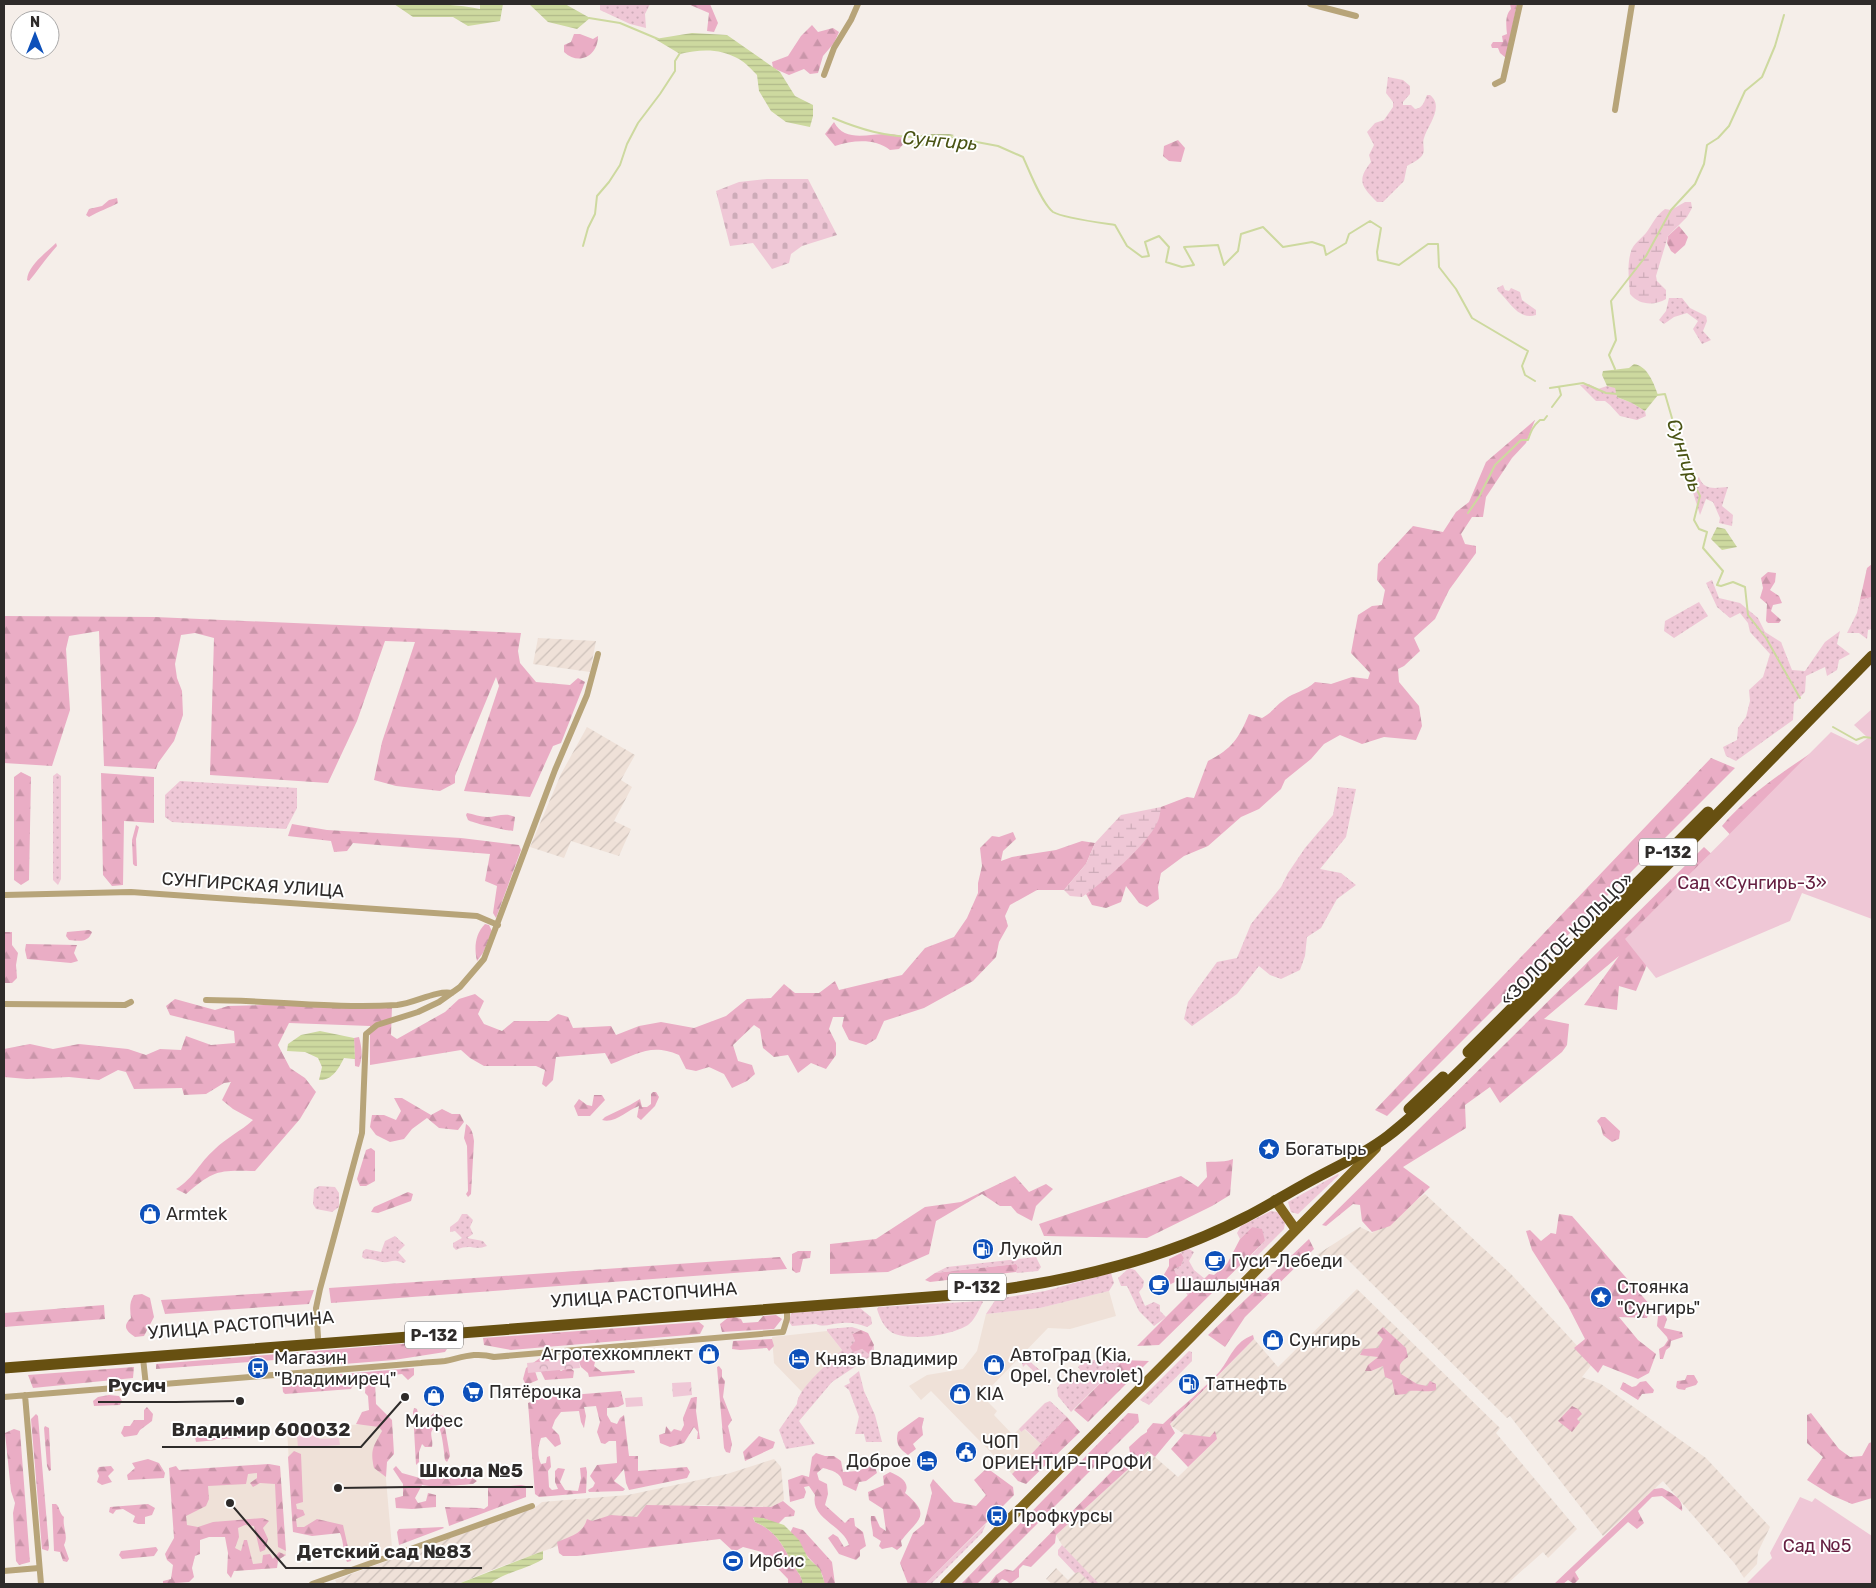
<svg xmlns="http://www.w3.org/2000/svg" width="1876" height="1588" font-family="Rubik,sans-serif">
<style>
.built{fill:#efe1d8}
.industrial{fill:url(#industrial-furrows)}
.grass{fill:url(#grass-dots)}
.forest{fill:url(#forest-firs)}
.wetland{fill:url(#wetland-marsh)}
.cemetery{fill:url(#cemetery-stones)}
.park{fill:url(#park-crowns)}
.garden{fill:#efc7d6}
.water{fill:url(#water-rules)}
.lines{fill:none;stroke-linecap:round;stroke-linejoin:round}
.stream{stroke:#cdd99f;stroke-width:2}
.street{stroke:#b7a479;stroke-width:6}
.primary{stroke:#80651d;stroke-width:10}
.highway{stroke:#675011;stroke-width:11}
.labels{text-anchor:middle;stroke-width:4;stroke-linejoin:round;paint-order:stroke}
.shield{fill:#fff;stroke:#6d6b6a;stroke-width:1}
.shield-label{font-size:16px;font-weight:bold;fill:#2e2b2a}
.park-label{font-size:18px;fill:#662042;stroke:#fff}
.street-label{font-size:18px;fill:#2e2b2a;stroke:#fff}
.poi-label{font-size:18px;fill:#2e2b2a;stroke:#fff;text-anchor:start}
.water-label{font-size:19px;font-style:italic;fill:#495313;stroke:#fff}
.leader{fill:none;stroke:#2e2b2a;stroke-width:2}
.callout-dot{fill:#2e2b2a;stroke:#fff;stroke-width:2}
.callout-label{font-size:19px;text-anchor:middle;font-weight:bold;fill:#2e2b2a;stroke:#fff;stroke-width:4;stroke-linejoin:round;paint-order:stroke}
</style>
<defs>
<pattern id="industrial-furrows" width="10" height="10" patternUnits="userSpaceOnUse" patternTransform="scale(1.25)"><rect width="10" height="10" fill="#efe1d8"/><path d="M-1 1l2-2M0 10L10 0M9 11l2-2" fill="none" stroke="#cdc1ba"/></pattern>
<pattern id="grass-dots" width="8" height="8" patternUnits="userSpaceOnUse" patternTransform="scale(1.25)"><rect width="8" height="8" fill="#efc7d6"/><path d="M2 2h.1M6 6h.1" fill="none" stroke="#cdabb8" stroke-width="1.8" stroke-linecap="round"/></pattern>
<pattern id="forest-firs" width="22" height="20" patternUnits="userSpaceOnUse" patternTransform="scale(1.25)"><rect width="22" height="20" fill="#eaadc5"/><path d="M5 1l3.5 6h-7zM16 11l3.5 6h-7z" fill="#c995a9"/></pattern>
<pattern id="wetland-marsh" width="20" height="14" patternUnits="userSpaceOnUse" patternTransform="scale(1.25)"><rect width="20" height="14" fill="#efc7d6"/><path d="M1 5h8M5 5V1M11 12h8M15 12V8" fill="none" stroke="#cdabb8"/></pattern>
<pattern id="cemetery-stones" width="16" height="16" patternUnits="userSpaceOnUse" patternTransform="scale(1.25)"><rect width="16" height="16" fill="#efc7d6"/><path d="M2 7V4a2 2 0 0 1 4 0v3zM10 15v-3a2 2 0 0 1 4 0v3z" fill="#cdabb8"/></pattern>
<pattern id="park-crowns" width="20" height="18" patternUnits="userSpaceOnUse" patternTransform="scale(1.25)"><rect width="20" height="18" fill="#efc7d6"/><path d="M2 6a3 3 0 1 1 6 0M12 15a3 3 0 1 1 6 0" fill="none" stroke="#cdabb8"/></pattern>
<pattern id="water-rules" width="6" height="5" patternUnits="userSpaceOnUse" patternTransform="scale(1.25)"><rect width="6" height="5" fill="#cdd99f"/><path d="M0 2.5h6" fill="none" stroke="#b0ba89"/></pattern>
</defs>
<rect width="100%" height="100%" fill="#f5eee9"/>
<path class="built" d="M1109,1291L1116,1316L1070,1329L1048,1328L982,1396L997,1411L994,1415L1013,1435L1019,1429L1021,1432L1024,1429L1041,1444L1012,1474L931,1391L921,1400L909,1386L927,1375L963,1369L977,1351L986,1314L1040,1308Z
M827,1331L842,1350L802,1392L774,1363L772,1337Z
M381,1423L392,1547L347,1562L341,1529L293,1532L287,1429Z
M280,1466L286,1555L278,1560L277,1568L232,1571L228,1531L180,1534L175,1475Z"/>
<path class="industrial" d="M538,638L596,641L590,672L533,664Z
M587,727L635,755L621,780L632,787L614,821L631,829L619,856L571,841L564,858L530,847L561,774Z
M1425,1194L1511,1274L1593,1363L1582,1377L1601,1384L1706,1458L1770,1527L1758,1552L1757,1564L1744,1578L1735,1564L1663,1481L1603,1536L1510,1416L1507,1418L1343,1255L1319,1265L1315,1256L1360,1227L1372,1233Z
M1357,1289L1500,1428L1496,1433L1577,1529L1548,1558L1543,1552L1507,1584H1052L1046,1579L1056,1568L1068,1580L1081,1567L1062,1545L1056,1535L1148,1451L1178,1477L1217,1439L1184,1434L1170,1425L1254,1339L1278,1367Z
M774,1459L781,1467L784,1499L783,1501L771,1507L698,1505L637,1517L489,1571L458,1584H337L335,1580L537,1506L542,1502L628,1495L727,1474Z"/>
<path class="grass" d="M600,4H650L645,14L646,28L630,24L600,10Z
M1388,77L1403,80L1410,86V94L1403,102V105H1411L1415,109C1423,108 1424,102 1427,95H1430C1445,107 1427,126 1424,138C1422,143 1425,149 1423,154C1421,159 1412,163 1407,166L1404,181L1383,202H1377C1362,187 1356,181 1371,162L1369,155L1374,145L1367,132L1375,123L1384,120L1393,107V102L1386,93Z
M1503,285L1505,290L1509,291L1511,288L1520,292L1522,300L1536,310V315C1518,321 1509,300 1498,291L1497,288Z
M1669,298H1682L1690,308L1706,316L1707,321L1703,331L1711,340L1702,344L1693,329L1698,321L1687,313L1674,317L1664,324L1659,320L1666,311Z
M1589,384L1598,389L1607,386L1615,387L1617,397L1632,403L1645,411L1646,416L1637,420L1620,416L1610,405L1605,401H1596L1580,385Z
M1699,477C1704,491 1715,488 1728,487L1722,506L1733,515L1732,526L1719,523L1720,518L1713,502L1706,499L1700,515L1692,489Z
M1712,580L1719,598L1740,603L1758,618L1765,632L1781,642L1792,670L1805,671L1825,642L1840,631L1837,644L1850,654L1839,660L1837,670L1827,676L1825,667L1806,676L1805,692L1794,703L1793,720L1736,761L1726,756L1723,747L1737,740L1738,728L1746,717L1750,701L1749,690L1763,677L1770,654L1750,632L1748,623L1740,613L1730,618L1717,607L1706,583Z
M1872,597V629L1868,630L1867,639L1859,633H1847L1857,613L1860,600Z
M1699,602L1708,616L1674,638L1664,631L1665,621Z
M57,773L61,776V879L58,885L53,880V776Z
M180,781L297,788V808L286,829L172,822L165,817V795Z
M1338,787L1356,789L1346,837L1320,869L1341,873L1356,885L1337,899L1321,928L1307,937L1305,956L1300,970L1281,979L1270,975L1259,966L1237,994L1192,1026L1184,1019L1188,1002L1217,962L1237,958L1251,924L1281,887L1288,873L1305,848L1333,815Z
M1338,1174L1339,1175L1298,1214L1291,1212L1288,1202Z
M319,1186L335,1187L339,1193V1207L332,1212L316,1209L313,1204L314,1189Z
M1271,1211L1277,1212L1281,1215L1285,1223L1284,1229L1258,1255L1250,1257L1265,1241L1252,1227L1240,1239L1237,1233L1241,1226Z
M462,1214H467L473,1220L470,1227L473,1234L467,1238L483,1241L487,1246C474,1251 471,1243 456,1250L453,1247V1243L462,1238L455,1231L450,1232V1227L458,1221Z
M395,1236L405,1245L398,1252L406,1261L404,1263C391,1258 392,1263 382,1262C376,1261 372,1258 365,1259L362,1257L363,1251L366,1249L381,1252L385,1241Z
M1189,1249L1194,1252L1189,1261L1194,1270L1205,1279L1188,1296L1178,1280L1180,1276L1176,1274L1174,1269L1181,1266L1184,1258L1181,1253L1183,1250Z
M1036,1257L1041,1267L1038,1271L1017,1273L1016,1272L1018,1267L1016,1264L935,1273L947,1267Z
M1129,1268L1135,1270L1144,1281L1143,1287L1139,1292L1145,1306L1154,1302L1160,1305V1311L1166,1317L1154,1326L1139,1311L1127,1286H1121L1118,1278Z
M1111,1273L1114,1283L1109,1291L1040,1308L986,1314L996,1299L1045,1291Z
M982,1301L983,1302C979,1309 975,1320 968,1325C952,1335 913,1341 895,1334C885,1330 880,1319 877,1309L879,1307Z
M860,1308L871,1317L872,1324L867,1327C859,1324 851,1322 842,1323C833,1323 824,1328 816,1324L792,1326L789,1322L791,1313Z
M852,1327L861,1330L852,1334L855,1341L852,1351L862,1349L869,1353L874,1345V1354L832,1382L799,1421L815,1444L786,1449L779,1430L797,1404C797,1389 831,1361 842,1350L827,1331V1329Z
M1189,1351L1192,1352V1361L1151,1403L1149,1405L1140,1400Z
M1025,1360H1028L1048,1377L1049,1386L1026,1364L1023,1367L1022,1363Z
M1089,1360H1123L1071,1412L1058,1396L1057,1388L1065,1378L1069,1381L1081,1371L1078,1367L1082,1363Z
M859,1371L864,1391L875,1415L882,1442H866L864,1434H855L859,1417L849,1390L844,1386L850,1383L849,1379Z
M1050,1401L1067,1417L1041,1444L1025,1429L1021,1432L1019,1429L1045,1403Z
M986,1524L982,1533L931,1584H925Z
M1062,1545L1099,1584H1092L1079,1572L1075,1573L1058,1555V1550Z"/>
<path class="forest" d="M688,4H710L718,23L714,32L707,31L709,13Z
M1510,4H1517L1506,58L1500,53L1498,48H1492L1491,45L1493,42H1503L1502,36L1507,34C1506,25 1505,15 1511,9Z
M812,25L818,32L833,28L839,32L834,43L823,56L818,73L810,74L804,69L789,75L773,68L772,62L788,56L801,36Z
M574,34H580L593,39L598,36C598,56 579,66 564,52V45L571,42Z
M834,122C846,146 876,130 897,135C900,135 903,139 906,141L899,149L890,150C875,138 853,140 835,146L825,134Z
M1178,140L1185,148L1181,162L1169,161L1163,156L1164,146Z
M117,198L118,203C109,208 99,211 89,217L86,215L89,209L102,206L109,200Z
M1679,226L1688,237L1685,245L1675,254L1671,251L1667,243L1668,236Z
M56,243L57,246C47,257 39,269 29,281L27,280C28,265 46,253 56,243Z
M1535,420L1526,443L1512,458L1486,497L1483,517H1472L1461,534L1465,544L1476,546V553L1449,590L1435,619L1414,638L1420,651L1404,666L1398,669L1399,682L1419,706L1422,726L1416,740L1384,737L1362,744L1340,735L1324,744L1311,759L1285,780L1281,789L1259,809L1241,817L1208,846L1184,856L1161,873L1158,887L1159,899L1147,907L1139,903L1126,886L1121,902L1106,908L1092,905L1086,894L1097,878L1161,807L1187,797L1194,798L1208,761C1232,749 1239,738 1249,714L1262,718C1272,713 1275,706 1284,700C1294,692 1306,691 1315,682L1331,684L1352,677L1368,679L1370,673L1351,653L1358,615L1372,606L1382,605L1385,590L1377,580L1378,564L1413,526L1443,532L1456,512L1469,502L1486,462Z
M1872,564V597L1860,600L1867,568Z
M1768,572L1776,573L1775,582L1770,590L1779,596L1782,603L1773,605L1771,611L1781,620L1779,623H1768L1766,621L1767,604L1760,598L1763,588L1761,578Z
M4,616L155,617L521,633L518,651L520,663L536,682L570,685L578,678L585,682L561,743L553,746L530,797L464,791L499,686L496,677L455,776V783L440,791L396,786L374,780L382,742L415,642L385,641L357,721L328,783L210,775L214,638L195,633L181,635L175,664L177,678L182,691L183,715L174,741L158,763L156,769L104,766L99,631L69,636L66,649L70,710L52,766L4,763Z
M1833,738L1649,960L1636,991L1619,986L1617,1010L1584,1005L1619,956L1544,1019L1569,1024L1567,1045L1562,1052L1500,1103L1490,1087L1465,1105L1466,1128L1403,1167L1430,1187L1390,1226L1372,1232L1362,1221L1360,1205L1353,1204L1326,1226L1322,1225L1704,847L1720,862L1736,841L1722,826C1752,790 1794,765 1833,738Z
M1711,758L1735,768L1387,1116L1375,1110Z
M21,772L31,777L29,880L21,885L14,880V777Z
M101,773L154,777V823L124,821L123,885L112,886L103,875Z
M467,813C473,814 481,817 487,817C497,817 505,812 515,817L513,831C508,831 472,823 468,820L466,815Z
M292,824L327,830L461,838L519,845L521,850L496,918L493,913L497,886L485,881L490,854L353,843L347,851L334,852L331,841L288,836Z
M136,825L139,827L136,839L137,866H135L133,864L132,840Z
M1013,832L1016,839L1003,851L1001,861L1012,857L1056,850L1082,841L1095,843L1086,864L1064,890H1037L1010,905L1005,916L1008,926L999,942L996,957L973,981L924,1008L884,1021L876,1039L866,1045L849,1040L842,1026L844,1017H833L829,1029L836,1043V1055L826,1069L811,1063L798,1073L788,1055L774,1057L763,1048L760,1029L754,1025L733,1045L738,1061L752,1065L755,1074L747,1081L732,1088L724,1074L709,1067L696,1071L686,1069L679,1055C651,1043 638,1054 611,1064L605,1053L556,1057L553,1080L546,1087L542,1084L545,1070L536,1066H484L470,1058L461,1050L370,1065V1026L289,1023L278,1045L290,1068L305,1078L316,1092L300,1119L255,1171C218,1170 214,1170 186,1194L176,1189C194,1178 199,1163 215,1149C226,1138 241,1131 253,1120L233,1109L222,1100L231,1082L224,1083L206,1094L184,1095L182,1088L134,1089L126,1072L118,1070L99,1080L69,1077L27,1079L4,1077V1049L30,1044L53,1049L79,1044L128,1049L146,1055L160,1049L181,1050L186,1036L211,1045L235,1043L234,1031L170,1015L166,1006L175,999L215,1010L228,1006L264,1005L392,1007L391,1035L397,1039L445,1012L459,999L475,994L484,1001L478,1014L484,1024L502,1031L514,1021H549L558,1014L568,1017L573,1028L611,1026L616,1035L639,1026L661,1022L694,1028L726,1016L747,999L771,998L784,984L795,993H819L835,981L839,990L902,975L925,948L954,937L967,918L978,893V883L982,866L980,848L992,836L999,837Z
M485,924L489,925L492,931L483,953L477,961C474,948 475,934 485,924Z
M89,930L92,932C88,943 79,941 69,940L66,936L67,932Z
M4,932H12V945L18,953L16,965L17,978L12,983H4Z
M26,944L77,945L74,953L78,961L71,963L27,959L25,950Z
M359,1037C362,1048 363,1057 359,1067L355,1066L354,1038Z
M653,1092H656L659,1097L655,1106L641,1120L637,1117L639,1106C627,1110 615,1124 602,1120L605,1117L630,1105L640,1099L642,1107H647L651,1104V1094Z
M594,1095H602L605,1100L590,1116H578L574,1106L579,1099L587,1105L592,1106Z
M394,1098H402L431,1115L442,1109L452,1114H460L464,1122L458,1130L439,1128L427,1118L412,1129L404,1139L390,1142L376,1135L370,1127L372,1115H384L396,1120L401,1111Z
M1601,1117H1605L1620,1131L1619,1139L1612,1142L1603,1135L1601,1127L1597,1121Z
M466,1124C472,1128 473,1134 474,1141L471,1194L468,1197L466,1194L468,1191L467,1146L464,1138Z
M371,1148L375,1151V1181L366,1186H360L357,1179L366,1150Z
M1233,1159L1230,1195L1212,1206L1147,1238L1044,1236L1039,1224L1181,1176L1198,1187L1207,1177L1206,1162C1216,1161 1224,1163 1233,1159Z
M1015,1176L1029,1192L1046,1184L1053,1189L1036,1206L1032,1221L1017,1213L1011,1206H1000L982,1194L936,1221L929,1254L888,1272L830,1274V1244L876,1239L925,1207L961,1202Z
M408,1192L413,1194L411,1201L378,1213L371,1212L374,1207Z
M1559,1214L1572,1216L1651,1306L1647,1318L1619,1317L1638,1340L1656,1354L1649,1373L1638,1379L1603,1365L1598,1373L1574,1348L1585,1339L1568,1306L1532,1250L1526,1231L1530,1230L1541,1241L1551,1233L1556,1234Z
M1252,1227L1262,1229L1265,1241L1159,1345L1137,1346L1209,1274L1214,1275L1227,1264L1240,1239Z
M1309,1239L1314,1249L1245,1317L1225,1347L1208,1335Z
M798,1251H811L810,1258L803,1259L800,1272L796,1273L792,1270V1254Z
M1181,1253L1184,1258L1181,1266L1174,1269L1176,1274L1180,1276L1177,1281L1167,1286L1162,1278L1169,1266V1259Z
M780,1257L787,1269L331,1303L329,1288Z
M1016,1264L1018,1267L1016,1272L930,1282L925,1280L935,1273Z
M314,1290L309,1304L165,1314L161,1300Z
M142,1294L150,1298L154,1317L144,1336L135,1337C126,1331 122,1326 131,1318C130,1310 129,1302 134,1295Z
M104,1305L105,1319L4,1327V1313Z
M776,1315L782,1319L774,1329L722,1332L720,1324L730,1316L741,1319L743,1323L758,1322L763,1316Z
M1665,1315L1667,1319L1664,1328L1682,1332L1683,1337L1671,1341L1670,1347L1666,1350L1663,1359H1660L1659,1349L1664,1346L1668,1340L1667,1337L1657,1326L1658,1316Z
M699,1322L704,1326L700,1334L511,1350L484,1345L483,1338Z
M1383,1327L1406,1348L1408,1357C1400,1362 1398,1365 1401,1374L1417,1384L1427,1386L1430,1381L1436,1384V1390C1427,1393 1419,1390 1409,1391L1406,1394L1395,1395L1392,1380L1385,1377L1383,1366L1371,1371H1365L1368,1365L1378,1357L1360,1355L1363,1349L1378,1348L1383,1339L1377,1333Z
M861,1330L868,1333L874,1345L869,1354L862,1349L853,1352L850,1347L855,1341L852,1334Z
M1253,1335L1254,1339L1170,1424L1175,1433L1155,1457L1148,1451L1056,1535L1055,1543L1031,1567L1023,1565L1019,1569V1577L1010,1584L1007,1581L1002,1579L997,1584H989L996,1575L1005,1569L1013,1571L1130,1453L1129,1447L1141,1436L1147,1432V1430L1153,1423L1163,1424C1180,1408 1205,1388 1220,1371C1231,1357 1234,1342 1253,1335Z
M772,1339L774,1346L769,1351L767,1348L740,1350L732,1349L733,1341Z
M449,1340V1346L445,1352L394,1360L319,1366L315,1357L156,1369V1364Z
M589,1355L595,1362L594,1366L602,1372L634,1370L635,1373L589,1377L588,1373L581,1367L579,1362L575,1361L579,1356Z
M540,1358H557L556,1367L561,1371L569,1367L574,1371L573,1378L545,1380L541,1372L535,1371L538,1380L526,1385L523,1379L526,1368Z
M1123,1360L1149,1361L1088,1422L1074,1410Z
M719,1366L722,1370V1377L725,1381L723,1397L732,1420L728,1426L732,1444L730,1453L726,1452L724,1448L717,1367Z
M134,1367L133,1378L33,1388L28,1375Z
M414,1368V1375L408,1380L402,1374L384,1376L375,1381L376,1404L392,1420L394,1454L387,1462L386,1477L374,1468C370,1450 373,1447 382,1431L379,1427L356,1424L362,1412L369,1410L368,1396L365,1393L366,1380L354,1383L351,1389L285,1394L283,1392L282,1382L283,1379Z
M1687,1375H1694L1698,1382L1696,1385L1686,1388L1685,1390L1678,1389L1676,1387L1677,1381L1685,1380Z
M1646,1381L1654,1390L1653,1393L1642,1394L1638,1400L1620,1389L1623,1382L1632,1387L1636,1386L1640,1382Z
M621,1391L624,1404L618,1407L607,1408V1415L611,1422L617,1424L620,1418L624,1415L629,1456H638V1471L687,1467L690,1472L687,1478L629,1490L626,1483L624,1469L614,1481L625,1489L623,1491L589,1492L588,1490L593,1487L595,1483L590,1476L597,1465L617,1463L616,1441H609L605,1444L601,1443L597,1432L600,1422L596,1406L584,1407L586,1416L584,1428L581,1422L579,1411L561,1412L555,1420L552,1428L559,1435L561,1444L555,1447L546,1437L541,1438C538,1447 537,1455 541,1464L546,1463L547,1457L550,1456L551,1467L548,1471L549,1487L552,1490L558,1489L555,1482V1471L558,1468L565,1469L560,1482L565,1490L578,1491L581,1478L580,1468L586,1467L587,1472L586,1493L539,1497L535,1494L528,1403L537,1399L546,1397Z
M109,1395L119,1396L122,1401L120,1405L94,1406L93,1401L98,1397Z
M695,1397H697L696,1411L700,1439H697L698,1432L694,1427L684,1443L670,1447L660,1443L659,1435L665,1433L666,1426L671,1432L674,1429L681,1431L684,1425L683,1418L691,1398Z
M1572,1406L1578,1409L1582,1414L1577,1419L1580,1422L1572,1432L1558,1421Z
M147,1407L153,1414L152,1421L140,1430L137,1435L124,1437L121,1433L124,1426H130L134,1420H144V1410Z
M414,1408L417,1409L419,1418L425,1421L434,1413L443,1416L450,1456L447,1462L445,1460C444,1451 442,1431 438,1425C426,1432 434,1437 432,1447H425L422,1444L419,1452V1462L416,1465L413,1412Z
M1128,1413L1138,1414L1139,1422L977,1584H961Z
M1811,1413L1839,1449L1850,1457L1862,1456L1869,1443L1872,1442V1498L1852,1504L1831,1495L1807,1480L1823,1457L1807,1443V1415Z
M36,1414L38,1416L49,1548L48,1551L42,1549L31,1419Z
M919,1417L924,1418L922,1427L923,1435L913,1444L916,1449L908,1455C899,1449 895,1443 898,1432Z
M1067,1417L1080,1432L1026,1484L1018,1481L1012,1474Z
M45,1426L49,1428L51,1470L49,1471L47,1466L44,1428Z
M251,1426H256L257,1435L263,1434L261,1438C239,1436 218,1440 196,1442L195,1437L201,1433L209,1431L215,1436L218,1427L247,1432Z
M14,1429L20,1431L30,1562L19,1565L16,1561L13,1513L15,1503L11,1491L5,1433Z
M1215,1431L1217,1439L1188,1467L1171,1449L1184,1434L1210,1437Z
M759,1436L775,1442L773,1448L745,1461L743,1452Z
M294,1451L301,1454L303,1502L296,1504L297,1509L303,1510L305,1515L296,1519L297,1527H304L317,1519L343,1525L351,1561L347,1562C343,1552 344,1543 340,1533L312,1536L293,1532L288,1457Z
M816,1453L825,1456H834L841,1461L843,1472L858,1471L874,1464L877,1473L866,1481L859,1482L856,1491L843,1485C842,1473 834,1471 823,1468L817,1473L819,1480L827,1484L828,1494L825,1505L845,1523L850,1518H854L855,1526L863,1532L866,1546L860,1550V1556L856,1560L839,1554L828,1538L833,1534L838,1537L844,1547L849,1545C843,1525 810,1519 815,1495L809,1486L804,1487L806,1492L804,1498L790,1502L788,1480L802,1475L809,1477L812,1457Z
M148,1459L159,1463L165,1473L164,1478L128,1480L127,1475L135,1468L132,1463Z
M269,1464L280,1466L286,1551L278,1547L275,1484L260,1483L253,1487L250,1483L257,1478V1473L248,1474L246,1484L208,1486L209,1499L206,1506L186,1516L187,1525L198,1527L213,1522L263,1518L269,1521L263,1528L268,1539L265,1550L260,1552L254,1526L245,1525L238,1528L239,1537L235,1548L241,1551L244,1540H247L253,1564L262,1563L263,1555L270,1554L273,1559L279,1552L286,1555L278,1560L277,1568L234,1571L231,1578L227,1573L228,1553L225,1537H209L200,1540V1554L195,1556L192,1568L194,1577L189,1582L163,1584V1581L171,1579L173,1565L167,1560L165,1554L174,1538L169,1468L176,1466L179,1470Z
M111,1466L114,1470L108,1476L112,1482L102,1485L97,1482L99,1476L97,1471L99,1467Z
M396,1466L402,1473L427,1480L453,1474L457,1470L469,1471L471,1477L477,1481L473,1484C458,1485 436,1488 422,1485L415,1498L418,1503L426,1501L428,1493L436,1495V1507L412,1509L396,1508L395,1498L403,1496V1484L393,1469Z
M987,1468L1013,1487L1014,1495L925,1584H908L900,1563L913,1533L924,1524L932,1493L930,1485L933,1479L954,1502L976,1506L986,1495L974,1480Z
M890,1472C899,1476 911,1482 905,1493C934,1517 916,1520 901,1541L902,1546L897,1550L892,1547L882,1549L879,1546L881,1541L873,1536C873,1528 870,1524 871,1516H875L880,1527L886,1531L883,1509L869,1500L868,1492L884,1485L883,1476Z
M521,1485L526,1486V1497L449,1526L445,1507L480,1508L484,1509L488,1506V1488Z
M1662,1488C1671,1493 1684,1498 1682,1511L1662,1496L1652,1497L1638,1511L1644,1523L1637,1529L1628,1522L1575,1572L1579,1579L1574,1584L1568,1580L1563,1584H1554L1654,1489Z
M783,1501L795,1511L794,1516L785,1517L778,1524L763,1518H753L755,1522C775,1530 783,1545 792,1563C797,1572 801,1574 803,1584H788V1579L762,1552L743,1547L734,1552L720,1539L577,1556H563L559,1553L557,1542C571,1536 583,1534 587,1519L592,1521L611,1515L637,1517L646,1505L771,1507Z
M52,1504H56C60,1507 59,1513 64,1517C62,1527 69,1536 64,1545L69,1559L67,1562L63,1561L60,1552L54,1551Z
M148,1504L155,1508L152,1515L145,1517V1524H138L133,1522L135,1516L123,1509L116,1510L113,1514L109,1512L110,1507Z
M443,1527L444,1528L399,1545L397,1532L399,1529Z
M793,1527L803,1530L832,1562L835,1584L824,1583C823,1571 817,1567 810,1559C801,1549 802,1543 790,1533Z
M156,1547L158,1550L154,1556L122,1559L119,1555L121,1551Z"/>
<path class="wetland" d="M1685,202H1691L1692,208L1687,217L1668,236L1656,276L1657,281L1666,290V299C1654,306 1639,305 1630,294C1629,280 1626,260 1633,247C1636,242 1642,238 1646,233C1652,225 1656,215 1665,209L1671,210Z
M1161,807C1160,812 1160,818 1157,823C1146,846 1104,882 1082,897L1070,896L1064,890L1086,864L1095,843L1121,815Z"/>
<path class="cemetery" d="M767,179H808L837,235L802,246L791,254L789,263L772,269L753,243L730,246L716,191L739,182Z"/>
<path class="park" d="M579,1358L580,1368L528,1373L527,1363Z
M691,1382L692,1395L673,1397L672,1383Z"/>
<path class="garden" d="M1872,709V738H1870L1872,739V919L1802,893L1790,921L1656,978L1625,939L1831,732L1858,745L1868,738L1854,725Z
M642,1397L643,1406L626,1407L625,1398Z
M318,1434L319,1439L339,1438L340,1445L298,1448L297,1435Z
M1800,1497L1812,1502L1815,1498L1872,1536V1584H1746L1772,1558L1770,1553Z"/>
<path class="water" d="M394,4C423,4 451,3 480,9V4H503L500,21L468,26L453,17H413Z
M529,4H565L590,18L577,29L548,22Z
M692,33L727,35L780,72L795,96L813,105V116L810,127L786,122L771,111L759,91L757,75C752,70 746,63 739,59C720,48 700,49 680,54L655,39Z
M925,134H949L954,135C940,144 926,147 910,146L913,138Z
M1634,364C1648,366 1654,384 1658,395L1645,411L1632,403L1617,397L1615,388L1607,386L1602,375L1603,371L1629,368Z
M1717,527L1725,529L1737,547L1722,550L1711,539Z
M320,1031L354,1038L355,1059L344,1058C339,1068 332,1081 319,1080L322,1067L318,1058L305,1052L287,1051L288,1044L301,1035Z
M753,1517L763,1518L784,1525L799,1540L808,1558L820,1569L825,1584H803C801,1574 797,1572 792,1563C783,1545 775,1530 755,1522Z
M543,1551V1559C526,1570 504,1572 490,1584H458Z"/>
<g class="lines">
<path class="stream" d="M589,18L620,23L658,39
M833,118C862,130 886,137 918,137
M950,137L998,146L1023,157C1029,170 1042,204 1053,212C1063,218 1102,223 1115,225L1127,246L1142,257L1149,256L1145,242L1159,236L1169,247L1166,262L1182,267L1194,265L1184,247L1218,245L1224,265L1238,251L1241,234L1263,227L1283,247L1312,242L1324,246L1326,255L1346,243L1349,234L1370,221L1381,228L1377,252L1378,260L1399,265L1428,244H1438L1439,267L1456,289L1472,318L1528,351L1522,366L1525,375L1535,381
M583,246L588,228L595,214L597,196L609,182L620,165L627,144L638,123L660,94L675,71V61L680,53
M1615,369L1609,355L1616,340L1611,301L1646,256L1671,210L1695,184L1704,164L1707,145L1718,138L1729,126L1745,91L1762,77L1775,46L1784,15
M1550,388L1583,383L1606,393L1618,394
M1657,395L1665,394L1687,470L1700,496L1694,520L1699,529L1707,532L1703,548L1723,571L1717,585L1721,586L1733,582L1745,587L1748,615L1766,638L1800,698
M1552,407L1561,395L1559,387
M1468,513L1479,497L1495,465L1521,440H1528C1531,431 1533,426 1540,420H1544L1547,416
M1833,727L1856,740L1864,737L1872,738"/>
<path class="street" d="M1310,4L1356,16
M824,75L834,48L851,20L858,4
M1495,84L1503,80L1520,4
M1615,110L1632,4
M4,895L131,892L477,916L498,925
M206,1000C269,1000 334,1009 397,1005C415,1003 436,990 452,993
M4,1004L125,1005L131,1002
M318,1337L316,1308L320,1289L362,1133L366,1034L377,1025L418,1012L439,1002L460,987L484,959L555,770L587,695L598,654
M143,1358L146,1386
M25,1395L41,1584
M4,1397L421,1363C429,1362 438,1362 445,1361C464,1357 475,1352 494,1357L783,1332L787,1319V1308
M4,1571L39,1568
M312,1584L532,1506"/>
<path class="primary" d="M1275,1200L1296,1230
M945,1584L1191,1337L1376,1148"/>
<path class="highway" d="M1468,1052L1708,812
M1409,1109L1443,1077
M4,1368L968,1294C1062,1283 1159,1262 1244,1218C1264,1208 1283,1196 1303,1185C1331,1169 1362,1156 1388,1136C1417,1114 1443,1087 1469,1062L1694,838L1872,656"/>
</g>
<defs>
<g id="sight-disc" transform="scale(1.125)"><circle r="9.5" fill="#0d50ba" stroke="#fff"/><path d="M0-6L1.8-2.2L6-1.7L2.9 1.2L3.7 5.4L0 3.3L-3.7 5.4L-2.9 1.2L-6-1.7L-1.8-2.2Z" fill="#fff"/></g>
<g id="shop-disc" transform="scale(1.125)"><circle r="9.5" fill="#0d50ba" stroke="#fff"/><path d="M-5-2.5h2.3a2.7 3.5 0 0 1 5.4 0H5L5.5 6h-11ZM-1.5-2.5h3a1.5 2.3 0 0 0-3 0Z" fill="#fff"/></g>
<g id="fuel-disc" transform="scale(1.125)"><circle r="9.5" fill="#0d50ba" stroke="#fff"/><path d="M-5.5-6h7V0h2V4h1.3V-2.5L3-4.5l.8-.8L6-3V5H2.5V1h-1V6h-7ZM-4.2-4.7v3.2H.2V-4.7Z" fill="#fff"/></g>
<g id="cafe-disc" transform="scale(1.125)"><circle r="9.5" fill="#0d50ba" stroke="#fff"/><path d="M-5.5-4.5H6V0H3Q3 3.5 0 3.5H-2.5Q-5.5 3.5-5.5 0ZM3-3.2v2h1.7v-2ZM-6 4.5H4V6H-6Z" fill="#fff"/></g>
<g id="hotel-disc" transform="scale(1.125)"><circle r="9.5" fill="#0d50ba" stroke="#fff"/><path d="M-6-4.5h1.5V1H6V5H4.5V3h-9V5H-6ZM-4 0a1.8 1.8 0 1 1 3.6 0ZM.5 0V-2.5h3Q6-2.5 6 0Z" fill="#fff"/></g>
<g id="bus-disc" transform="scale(1.125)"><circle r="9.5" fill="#0d50ba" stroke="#fff"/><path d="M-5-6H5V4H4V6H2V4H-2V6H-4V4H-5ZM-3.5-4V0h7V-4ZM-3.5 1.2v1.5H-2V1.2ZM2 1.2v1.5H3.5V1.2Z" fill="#fff"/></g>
<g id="supermarket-disc" transform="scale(1.125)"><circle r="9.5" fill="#0d50ba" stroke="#fff"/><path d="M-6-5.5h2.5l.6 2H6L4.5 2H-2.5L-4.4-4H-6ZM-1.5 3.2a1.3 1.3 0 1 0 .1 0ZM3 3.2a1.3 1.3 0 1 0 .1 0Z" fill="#fff"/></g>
<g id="civic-disc" transform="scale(1.125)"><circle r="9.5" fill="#0d50ba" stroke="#fff"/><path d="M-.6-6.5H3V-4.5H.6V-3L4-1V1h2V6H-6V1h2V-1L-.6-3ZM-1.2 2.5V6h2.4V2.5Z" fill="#fff"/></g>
<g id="stadium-disc" transform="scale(1.125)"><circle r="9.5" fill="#0d50ba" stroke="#fff"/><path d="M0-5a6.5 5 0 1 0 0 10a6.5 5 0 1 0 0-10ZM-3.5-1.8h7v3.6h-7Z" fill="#fff"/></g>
</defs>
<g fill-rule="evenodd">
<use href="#sight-disc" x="1269" y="1149"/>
<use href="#shop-disc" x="150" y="1214"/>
<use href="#fuel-disc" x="983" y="1249"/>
<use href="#cafe-disc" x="1215" y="1261"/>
<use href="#cafe-disc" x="1159" y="1285"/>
<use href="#sight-disc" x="1601" y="1297"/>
<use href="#shop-disc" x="1273" y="1340"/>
<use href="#shop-disc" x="709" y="1354"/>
<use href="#hotel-disc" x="799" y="1359"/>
<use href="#shop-disc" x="994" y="1365"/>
<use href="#bus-disc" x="258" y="1368"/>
<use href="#fuel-disc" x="1189" y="1384"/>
<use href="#supermarket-disc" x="473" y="1392"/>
<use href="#shop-disc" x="960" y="1394"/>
<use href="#shop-disc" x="434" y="1396"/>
<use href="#civic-disc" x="966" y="1452"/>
<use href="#hotel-disc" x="927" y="1461"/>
<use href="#bus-disc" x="997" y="1516"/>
<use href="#stadium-disc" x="733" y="1561"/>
</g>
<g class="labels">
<g class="shield">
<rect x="1639" y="838.5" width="58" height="27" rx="4"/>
<rect x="948" y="1273.5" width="58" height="27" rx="4"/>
<rect x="405" y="1321.5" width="58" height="27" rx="4"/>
</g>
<g class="shield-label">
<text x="1668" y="858">Р-132</text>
<text x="977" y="1293">Р-132</text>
<text x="434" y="1341">Р-132</text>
</g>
<g class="park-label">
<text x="1752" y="889">Сад «Сунгирь-3»</text>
<text x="1817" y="1552">Сад №5</text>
</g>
<g class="street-label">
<text transform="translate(253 885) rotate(4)" y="6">СУНГИРСКАЯ УЛИЦА</text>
<text transform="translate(1567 939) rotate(-45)" y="6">«ЗОЛОТОЕ КОЛЬЦО»</text>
<text transform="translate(644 1295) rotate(-4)" y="6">УЛИЦА РАСТОПЧИНА</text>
<text transform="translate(241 1325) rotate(-5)" y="6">УЛИЦА РАСТОПЧИНА</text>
</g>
<g class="poi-label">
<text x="1285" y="1155">Богатырь</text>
<text x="166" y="1220">Armtek</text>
<text x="999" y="1255">Лукойл</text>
<text x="1231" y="1267">Гуси-Лебеди</text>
<text x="1175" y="1291">Шашлычная</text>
<text x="1617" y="1293">Стоянка<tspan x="1617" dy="21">"Сунгирь"</tspan></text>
<text x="1289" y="1346">Сунгирь</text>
<text x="693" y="1360" text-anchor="end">Агротехкомплект</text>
<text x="1010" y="1361">АвтоГрад (Kia,<tspan x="1010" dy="21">Opel, Chevrolet)</tspan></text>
<text x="274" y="1364">Магазин<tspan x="274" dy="21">"Владимирец"</tspan></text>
<text x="815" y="1365">Князь Владимир</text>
<text x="1205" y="1390">Татнефть</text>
<text x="489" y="1398">Пятёрочка</text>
<text x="976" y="1400">KIA</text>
<text x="434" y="1427" text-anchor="middle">Мифес</text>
<text x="982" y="1448">ЧОП<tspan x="982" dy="21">ОРИЕНТИР-ПРОФИ</tspan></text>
<text x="911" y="1467" text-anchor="end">Доброе</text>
<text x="1013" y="1522">Профкурсы</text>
<text x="749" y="1567">Ирбис</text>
</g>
<g class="water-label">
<text transform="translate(940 140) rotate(5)" y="7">Сунгирь</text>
<text transform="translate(1685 455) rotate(72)" y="7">Сунгирь</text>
</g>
</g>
<path class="leader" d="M240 1401L176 1402H98M405 1397L361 1447H162M338 1488L409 1487H533M230 1503L286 1568H482"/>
<g class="callout-dot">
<circle cx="240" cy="1401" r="5"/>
<circle cx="405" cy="1397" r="5"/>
<circle cx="338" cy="1488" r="5"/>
<circle cx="230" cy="1503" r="5"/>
</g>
<g class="callout-label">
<text x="137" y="1392">Русич</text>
<text x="261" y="1436">Владимир 600032</text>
<text x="471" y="1477">Школа №5</text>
<text x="384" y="1558">Детский сад №83</text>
</g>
<rect width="1876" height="1588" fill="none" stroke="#2e2b2a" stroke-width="10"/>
<g transform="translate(35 35)"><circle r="24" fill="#ffffff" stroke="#abaaaa"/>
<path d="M0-4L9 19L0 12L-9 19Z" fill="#0d50ba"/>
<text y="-8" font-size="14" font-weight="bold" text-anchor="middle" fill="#2e2b2a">N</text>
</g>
</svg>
